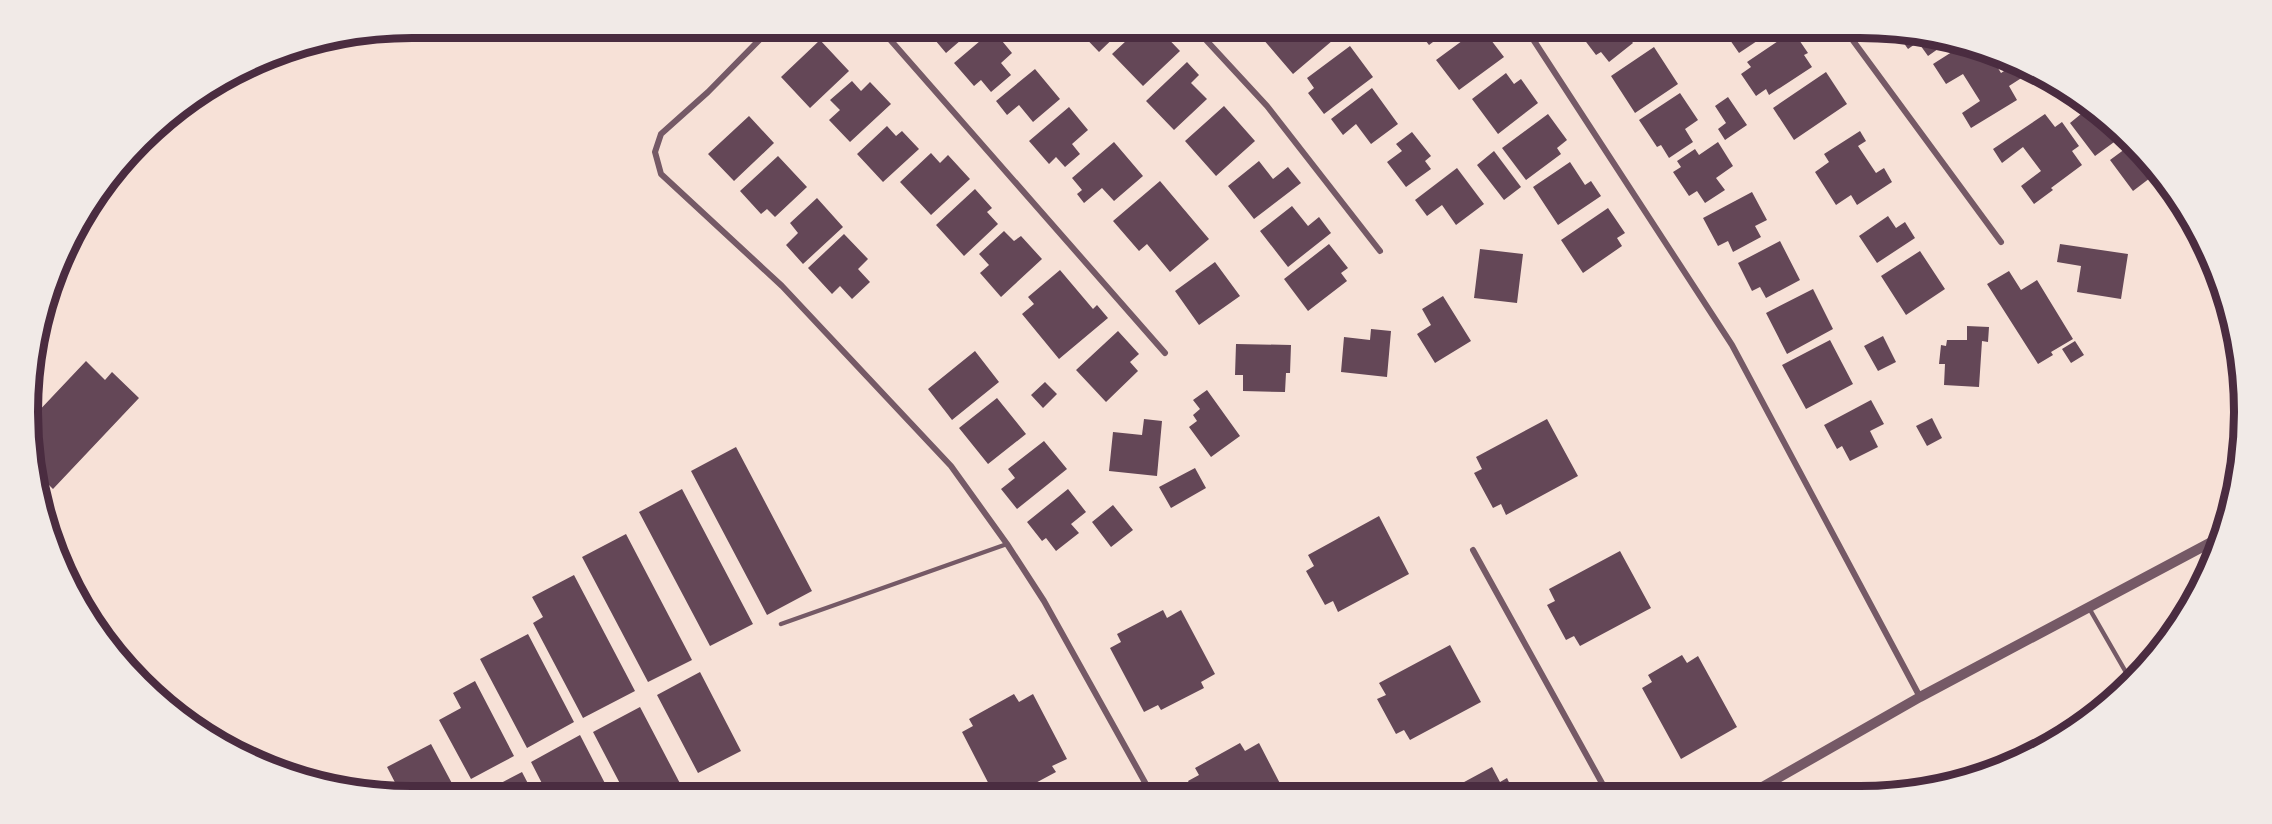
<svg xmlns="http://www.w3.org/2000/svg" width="2272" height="824" font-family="'Crimson Pro',serif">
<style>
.building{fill:#644757}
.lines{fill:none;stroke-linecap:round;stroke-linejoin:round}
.service{stroke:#755966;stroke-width:4.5}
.minor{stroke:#755966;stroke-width:6}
.tertiary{stroke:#755966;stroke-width:10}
.rim{fill:none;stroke:#4a2c40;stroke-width:8}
</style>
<rect width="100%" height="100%" fill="#f7e1d7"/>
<path class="building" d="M924,27H976L946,53Z
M1075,27H1125L1099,52Z
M1141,27H1157L1180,51L1143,86L1112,54Z
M1274,27H1332L1339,35L1293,74L1262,38Z
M1415,27H1453L1429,45Z
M1481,27L1504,57L1459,90L1436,60Z
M1581,27H1633L1625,33L1633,43L1609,62L1601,52L1596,55L1577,30Z
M1675,27H1691L1694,31L1683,39Z
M1721,27H1778L1739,53Z
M993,30L1012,53L1001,63L1011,75L991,92L981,80L974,86L954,63Z
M1793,31L1808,53L1804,55L1812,67L1769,95L1766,89L1756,96L1741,74L1751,67L1747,62Z
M1896,32L1952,39L1928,56L1918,42L1908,49Z
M820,40L849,71L810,108L781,77Z
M1966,43L1990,55L2001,73L2012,66L2018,69L2023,77L2009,86L2017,100L1971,128L1962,113L1980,101L1963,74L1946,84L1933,64Z
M1350,46L1373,77L1324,114L1308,93L1314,88L1307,78Z
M1654,47L1678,84L1635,113L1611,76Z
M1187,62L1199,75L1191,83L1207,99L1174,130L1146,101Z
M1035,69L1060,99L1033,122L1019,105L1007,115L996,101Z
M1826,72L1847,104L1794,140L1773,108Z
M1506,73L1514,84L1521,79L1538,103L1498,134L1472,99Z
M852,81L861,91L870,82L891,104L850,142L829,120L840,110L830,100Z
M1372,88L1398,124L1371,144L1356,124L1343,135L1331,119Z
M1680,93L1698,120L1685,129L1693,142L1669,158L1661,145L1657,147L1639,120Z
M1728,97L1747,125L1725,140L1718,129L1726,123L1715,106Z
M2092,105L2121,137L2095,156L2070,123Z
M1224,106L1255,141L1216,176L1185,141Z
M1069,107L1088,130L1072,144L1080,154L1065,167L1056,157L1049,164L1029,141Z
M1548,114L1567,140L1557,148L1561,154L1526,180L1502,148Z
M2045,114L2055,127L2062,122L2079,146L2072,151L2082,165L2051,188L2053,190L2034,204L2021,186L2041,171L2023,147L2002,163L1993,149Z
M749,116L774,143L734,181L708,154Z
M887,126L896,136L902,131L919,149L883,182L857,154Z
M1860,131L1866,141L1858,146L1876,173L1884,168L1892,182L1857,205L1851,195L1836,205L1815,172L1829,162L1824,154Z
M1412,132L1431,156L1425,161L1431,169L1406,187L1387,162L1402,151L1396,144Z
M1114,142L1143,176L1114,201L1102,188L1084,203L1077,194L1082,190L1072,178Z
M1718,142L1733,166L1716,178L1725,190L1705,203L1697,191L1689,196L1673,172L1681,167L1677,161L1695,149L1699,155Z
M2129,146L2154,175L2133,191L2110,160Z
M1494,151L1521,187L1504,200L1477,165Z
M931,153L940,163L948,155L970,179L931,215L900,182Z
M778,156L807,187L775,217L767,209L761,214L740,191Z
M1259,161L1273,179L1288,167L1301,183L1254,219L1228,186Z
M1570,162L1585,185L1591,181L1601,196L1558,225L1533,187Z
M1457,168L1484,204L1456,225L1442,205L1427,216L1415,200Z
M1160,181L1209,239L1170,272L1147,244L1139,251L1113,221Z
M975,189L992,208L987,212L998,224L964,256L936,225Z
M1752,192L1767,220L1755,226L1761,237L1733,252L1728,241L1718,246L1703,218Z
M817,198L843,227L803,264L786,245L798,233L790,223Z
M1292,206L1308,226L1319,217L1331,233L1288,267L1260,231Z
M1608,208L1625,233L1617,238L1622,246L1583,273L1561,240Z
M2184,209L2193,219L2196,229L2182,226Z
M1888,216L1896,228L1905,222L1915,238L1877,263L1859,236Z
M1004,231L1014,241L1021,236L1042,259L1001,297L980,273L989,265L979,254Z
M844,234L868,259L858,269L870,282L852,299L840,286L832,294L808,268Z
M1780,241L1800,280L1766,298L1760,287L1752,291L1738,263Z
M1329,244L1348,268L1341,273L1347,281L1308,311L1284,279Z
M2060,244L2128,254L2121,299L2077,292L2081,266L2057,262Z
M1480,249L1523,254L1517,303L1474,298Z
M1920,251L1945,289L1906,315L1881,276Z
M1215,262L1240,296L1199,325L1175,291Z
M1060,270L1093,309L1097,305L1108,318L1059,359L1022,314L1034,304L1028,297Z
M2009,271L2021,290L2037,280L2073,339L2051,352L2053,355L2038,364L1987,284Z
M1813,289L1833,329L1787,354L1766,313Z
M1443,296L1471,341L1435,363L1417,334L1431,325L1422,309Z
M1967,326L1989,327L1988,342L1982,341L1979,387L1944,385L1945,364H1939L1941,345L1946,346L1947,340H1967Z
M1371,329L1391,331L1387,377L1341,372L1344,337L1370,340Z
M1118,331L1139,354L1130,362L1138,371L1106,402L1076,370Z
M1883,336L1896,362L1878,371L1864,346Z
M1830,340L1853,384L1806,409L1782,365Z
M2075,341L2084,355L2071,363L2062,349Z
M1236,344L1291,345L1290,373H1286L1285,392L1243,391V375H1235Z
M975,351L999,382L952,420L928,389Z
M86,361L105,380L112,372L139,398L53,489L38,474L34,416Z
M1045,382L1057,394L1043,408L1031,395Z
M1207,390L1240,436L1211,457L1189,427L1197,421L1193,415L1200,409L1193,400Z
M997,398L1026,434L988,464L959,428Z
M1871,400L1884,424L1870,431L1878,447L1850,461L1842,446L1837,449L1824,425Z
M1932,418L1942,438L1927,446L1916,426Z
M1144,419L1162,421L1157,476L1109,471L1113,432L1142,435Z
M1547,419L1578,476L1506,515L1501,504L1493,508L1474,473L1482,469L1476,457Z
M1044,441L1067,469L1017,509L1001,489L1015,478L1008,469Z
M736,447L812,591L767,615L691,471Z
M1195,468L1206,488L1171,508L1159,487Z
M682,489L753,624L710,646L639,512Z
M1068,489L1086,512L1071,524L1079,533L1056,551L1046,538L1042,541L1027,522Z
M1113,505L1133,530L1111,547L1092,522Z
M1379,516L1409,574L1338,612L1333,601L1325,605L1306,571L1314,566L1308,555Z
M626,534L692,660L648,682L582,557Z
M1620,551L1651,608L1580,646L1574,636L1566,640L1547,605L1555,601L1549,589Z
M574,575L635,691L583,718L533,623L543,617L532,597Z
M1163,610L1167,618L1181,610L1215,674L1201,682L1204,688L1161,710L1158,705L1144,712L1110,648L1121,642L1117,634Z
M528,634L574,722L527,748L480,659Z
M1450,645L1481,702L1410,740L1404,730L1396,734L1377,699L1386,695L1379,683Z
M1682,655L1687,663L1698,656L1737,727L1681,759L1642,688L1652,682L1648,675Z
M700,672L741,751L698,773L657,695Z
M475,681L514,756L471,779L439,720L461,708L453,693Z
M1014,694L1019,702L1033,694L1067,759L1052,766L1056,772L1013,795L1010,789L995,796L962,732L973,726L969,719Z
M640,707L684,791L673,796L627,797L593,732Z
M580,735L612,797H549L531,762Z
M1240,743L1245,751L1259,743L1286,795H1195L1188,781L1199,775L1195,768Z
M431,744L455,789L440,797L402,796L387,767Z
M1492,767L1500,782L1507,778L1515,795H1440Z
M522,772L535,797H482L480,794Z
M373,783L378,793L359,790Z"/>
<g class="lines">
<path class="service" d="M2089,608L2131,681
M781,624L1007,544"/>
<path class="minor" d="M772,27L708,92L661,134L655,152L661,174L782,286L951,466L1007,544L1044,601L1152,795
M879,27L1165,353
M1194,27L1267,106L1380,251
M1525,27L1732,345L1920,697
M1843,27L2001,242
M1473,550L1608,794"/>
<path class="tertiary" d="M1750,794L1920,697L2221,537"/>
</g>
<path d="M0 0H2272V824H0ZM412 38H1860A374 374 0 0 1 2234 412V412A374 374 0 0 1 1860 786H412A374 374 0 0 1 38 412V412A374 374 0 0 1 412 38Z" fill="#f1eae7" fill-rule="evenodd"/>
<path class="rim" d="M412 38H1860A374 374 0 0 1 2234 412V412A374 374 0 0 1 1860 786H412A374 374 0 0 1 38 412V412A374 374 0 0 1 412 38Z"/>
</svg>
